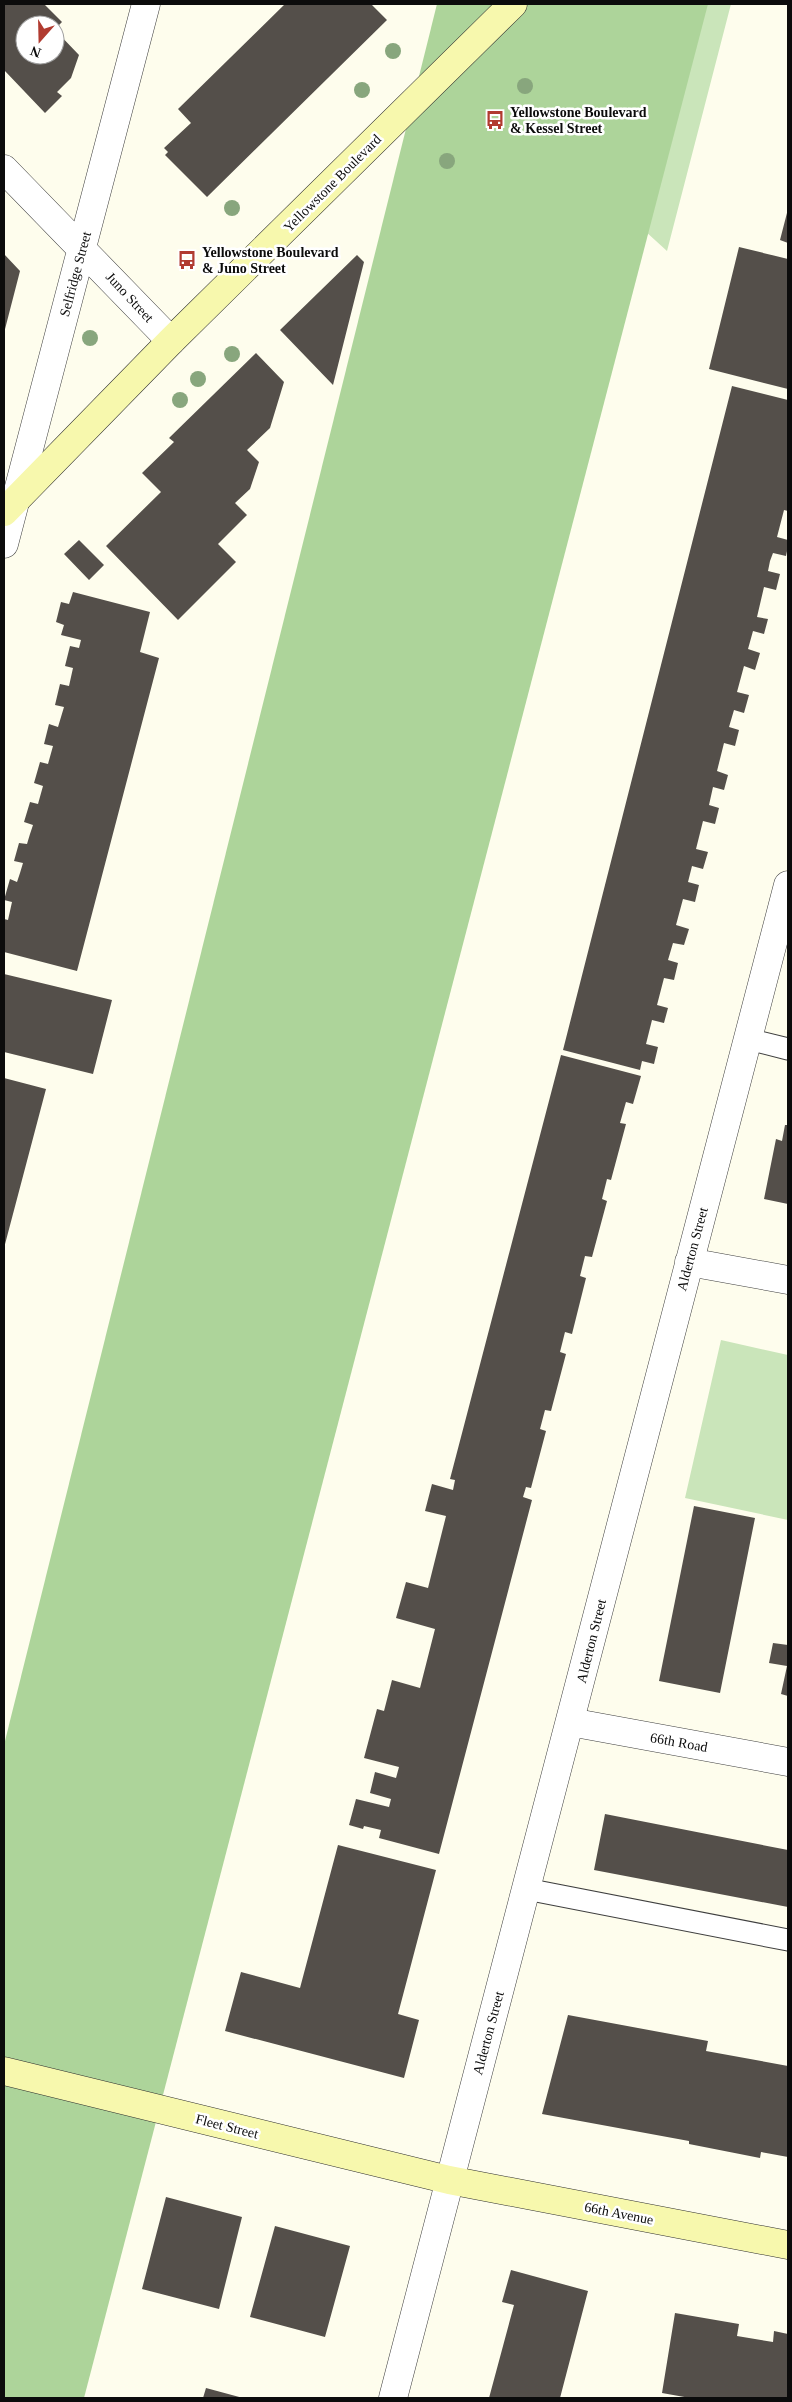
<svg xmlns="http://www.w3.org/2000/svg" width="792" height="2402" font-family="Georgia,serif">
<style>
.green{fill:#cae5ba}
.forest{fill:#add49a}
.building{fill:#544f4a}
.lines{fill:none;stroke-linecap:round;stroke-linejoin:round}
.lane-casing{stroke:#3f3f3f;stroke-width:23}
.street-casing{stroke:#3f3f3f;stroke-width:29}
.secondary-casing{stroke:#2e2e2e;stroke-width:29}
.lane{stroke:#fff;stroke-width:21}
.street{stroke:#fff;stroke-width:28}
.secondary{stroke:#f7f8ad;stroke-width:28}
.tree{fill:#88a67d}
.labels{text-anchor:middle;stroke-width:5;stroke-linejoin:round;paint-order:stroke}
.poi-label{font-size:14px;font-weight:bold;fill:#0c0c0c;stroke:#fff;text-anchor:start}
.street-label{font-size:14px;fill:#0c0c0c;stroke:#fff}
</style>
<rect width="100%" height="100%" fill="#fefded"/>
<path class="green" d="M616,4H731L667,251L512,110Z
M721,1340L788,1355V1520L685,1498Z"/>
<path class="forest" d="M437,4H708L84,2398H4V1745Z"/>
<path class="building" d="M4,4H44L62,22L55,29V25H25V55H55V30L79,55L71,78L57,92L62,96L45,113L4,70Z
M285,4H373L372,5L387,20L207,197L165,155L168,152L164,148L191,123L178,109Z
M788,209V243L780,240Z
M739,247L788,259V389L709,369Z
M4,254L20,271L4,333Z
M357,255L364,262L333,385L280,330Z
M256,353L284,382L270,428L247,450L259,462L250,489L235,503L247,515L218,544L236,562L178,620L106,546L161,492L142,473L174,442L169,438Z
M732,386L788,400V511L784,510L777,537L788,540V546L786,556L773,553L770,561L768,571L780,574L776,590L764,587L757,617L768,619L764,634L753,631L748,649L760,653L755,670L744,666L737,692L749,695L744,713L734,710L729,727L739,730L735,746L724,743L717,771L728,775L724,790L713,787L709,805L719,808L715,824L703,821L696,849L708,852L703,869L692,866L688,882L699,885L695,902L683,899L676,925L689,929L684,945L673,943L668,960L678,963L674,980L664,978L657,1005L668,1008L664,1023L652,1020L646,1044L658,1047L654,1064L642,1061L640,1070L563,1050Z
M79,540L104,565L89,580L64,554Z
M73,592L150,612L140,652L159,658L77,971L4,952V919L8,920L12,902L4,900L10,879L17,882L20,873L23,863L14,861L19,843L27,844L30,834L33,825L24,822L30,802L38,804L43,786L34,783L40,762L48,764L53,746L44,744L49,724L58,727L64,707L55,705L60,684L69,686L73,668L65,666L70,646L79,648L81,640L61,635L64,625L56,622L61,602L69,604Z
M4,974L112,1000L93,1074L4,1052Z
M561,1055L641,1076L633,1104L626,1102L620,1123L626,1124L611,1180L607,1179L602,1199L607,1201L592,1257L585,1256L580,1276L586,1278L572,1334L565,1332L560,1352L566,1354L551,1411L545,1410L540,1429L546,1431L531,1488L526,1487L523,1497L532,1500L439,1854L379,1838L381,1830L364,1826L363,1829L349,1825L356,1799L389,1807L391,1799L370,1793L375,1772L396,1778L399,1767L364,1758L377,1709L384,1711L392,1680L420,1688L435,1629L396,1618L406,1582L428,1588L446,1516L425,1511L432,1484L453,1490L455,1480L450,1479Z
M4,1078L46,1089L4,1248Z
M785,1125H788V1204L764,1199L776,1139L782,1141Z
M694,1506L755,1518L720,1693L659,1681Z
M773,1643L788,1645V1696L781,1694L787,1666L769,1663Z
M605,1814L788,1850V1907L594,1870Z
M338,1845L436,1870L398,2014L419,2020L404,2078L225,2031L241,1972L300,1988Z
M568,2015L708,2041L706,2051L788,2066V2157L761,2152L760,2158L689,2144V2141L542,2114Z
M166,2197L242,2217L219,2309L142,2289Z
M275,2226L350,2246L325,2337L250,2317Z
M511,2270L588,2291L560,2398H489L514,2305L502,2302Z
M675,2313L739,2324L737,2336L773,2342L774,2331L788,2334V2398H690L662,2393Z
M206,2388L243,2398H203Z"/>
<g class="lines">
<g class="lane-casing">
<path id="lane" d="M748,1039L788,1049
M526,1889L788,1940"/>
</g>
<g class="street-casing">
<path id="street" d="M4,169L171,341
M4,544L146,4
M689,1262L788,1280
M570,1722L788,1762
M393,2398L788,885"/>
</g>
<g class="secondary-casing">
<path id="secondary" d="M4,512L171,341L513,4
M4,2071L449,2180L788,2245"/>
</g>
<use href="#lane" class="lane"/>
<use href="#street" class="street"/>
<use href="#secondary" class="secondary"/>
</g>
<g class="tree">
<circle cx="393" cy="51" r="8"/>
<circle cx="525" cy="86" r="8"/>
<circle cx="362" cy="90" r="8"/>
<circle cx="447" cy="161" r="8"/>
<circle cx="232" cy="208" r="8"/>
<circle cx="90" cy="338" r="8"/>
<circle cx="232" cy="354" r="8"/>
<circle cx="198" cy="379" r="8"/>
<circle cx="180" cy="400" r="8"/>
</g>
<defs>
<g id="bus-bare" transform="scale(1.5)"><path d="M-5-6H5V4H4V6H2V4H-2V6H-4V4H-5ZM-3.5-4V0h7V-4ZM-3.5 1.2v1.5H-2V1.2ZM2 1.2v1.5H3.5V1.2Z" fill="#b13b30" stroke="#fff" stroke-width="2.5" paint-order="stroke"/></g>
</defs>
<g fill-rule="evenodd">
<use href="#bus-bare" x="495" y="120"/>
<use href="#bus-bare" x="187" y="260"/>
</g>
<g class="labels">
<g class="poi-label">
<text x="510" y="117">Yellowstone Boulevard<tspan x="510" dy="16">&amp; Kessel Street</tspan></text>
<text x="202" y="257">Yellowstone Boulevard<tspan x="202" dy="16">&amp; Juno Street</tspan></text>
</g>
<g class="street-label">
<text transform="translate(332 183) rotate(-45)" y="5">Yellowstone Boulevard</text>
<text transform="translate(75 274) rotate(-75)" y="5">Selfridge Street</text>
<text transform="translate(130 297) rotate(47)" y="5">Juno Street</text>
<text transform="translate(692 1249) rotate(-75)" y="5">Alderton Street</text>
<text transform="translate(591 1641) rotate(-76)" y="5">Alderton Street</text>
<text transform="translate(679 1742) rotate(10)" y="5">66th Road</text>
<text transform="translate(488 2033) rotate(-75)" y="5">Alderton Street</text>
<text transform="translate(227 2126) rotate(14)" y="5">Fleet Street</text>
<text transform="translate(619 2213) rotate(11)" y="5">66th Avenue</text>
</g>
</g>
<rect width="792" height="2402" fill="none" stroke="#0c0c0c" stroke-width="10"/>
<g transform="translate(40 40) rotate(200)"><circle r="24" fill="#ffffff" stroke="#9e9e9e"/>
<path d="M0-4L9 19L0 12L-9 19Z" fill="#b13b30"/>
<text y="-8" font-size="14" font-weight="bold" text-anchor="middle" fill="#0c0c0c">N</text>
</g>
</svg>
